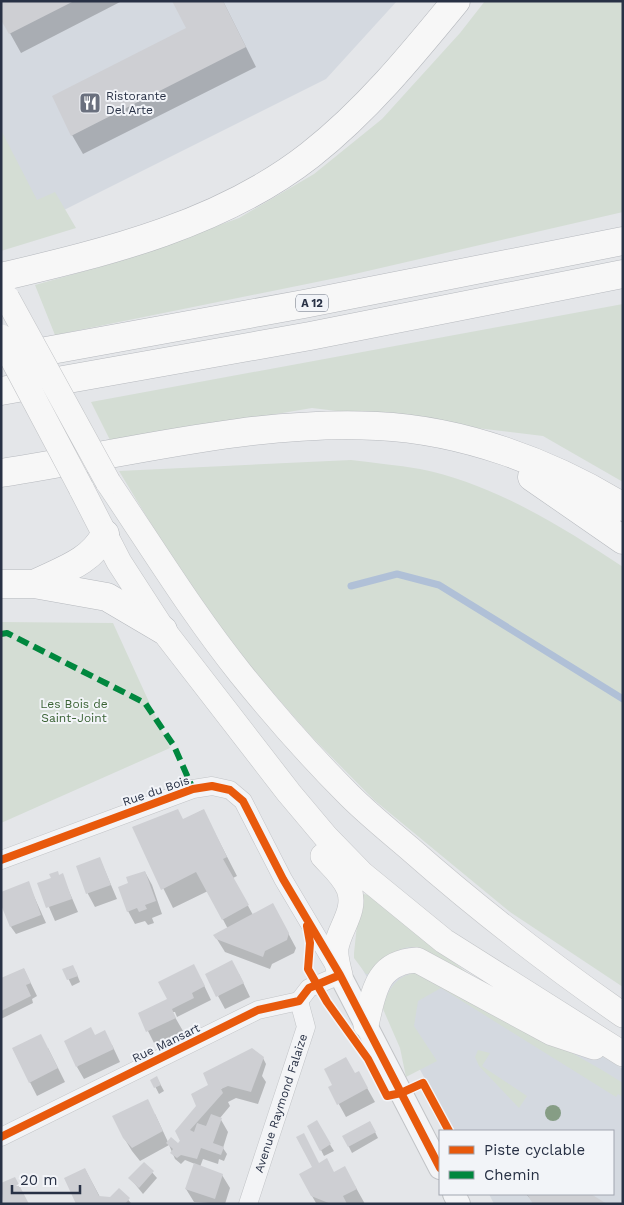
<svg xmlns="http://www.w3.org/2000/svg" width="624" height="1205" font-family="'Work Sans',sans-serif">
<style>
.built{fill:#d4d9e0}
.green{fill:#d4ddd4}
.shadow{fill:#0003}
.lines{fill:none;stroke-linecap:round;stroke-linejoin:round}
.stream{stroke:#b0c0d7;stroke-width:7}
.building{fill:#cecfd3}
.minor-casing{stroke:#c2c4c7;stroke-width:19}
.tertiary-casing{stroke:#c2c4c7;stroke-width:24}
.secondary-casing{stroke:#c2c4c7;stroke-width:26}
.motorway-casing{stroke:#b6b9be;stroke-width:29}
.minor{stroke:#f3f4f6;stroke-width:18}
.tertiary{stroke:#f3f4f6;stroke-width:22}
.secondary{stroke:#f7f7f7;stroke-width:25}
.motorway{stroke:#f7f7f7;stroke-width:28}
.secondary-bridge-casing{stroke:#c2c4c7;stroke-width:26;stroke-linecap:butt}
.secondary-bridge{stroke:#f7f7f7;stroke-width:25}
.quiet{stroke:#00873e;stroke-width:6;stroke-dasharray:12 6;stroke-linecap:butt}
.cycleway-casing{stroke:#f2f4f8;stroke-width:11}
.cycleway{stroke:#e8590c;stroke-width:8}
.tree{fill:#869d85}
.labels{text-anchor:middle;stroke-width:4;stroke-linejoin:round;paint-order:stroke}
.shield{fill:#f2f4f8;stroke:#656c7b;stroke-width:1}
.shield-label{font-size:11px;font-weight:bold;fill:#283145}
.poi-label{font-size:12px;fill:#283145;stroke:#f2f4f8;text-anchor:start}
.park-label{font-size:12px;fill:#3a6234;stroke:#f2f4f8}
.street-label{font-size:12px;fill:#283145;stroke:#f2f4f8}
</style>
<rect width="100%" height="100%" fill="#e4e6e9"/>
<path class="built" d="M1,1H397L326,79L10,237L1,222Z
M365,895L468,975L623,1069V1204H494L489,1194H613V1131H455L356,958Z"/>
<path class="green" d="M485,1H623V212L346,276L55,335L35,285L117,262L239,218L314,174L382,119L460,33Z
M1,130L37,200L55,192L76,228L1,251Z
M623,304V482L543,436L312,408L111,442L91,402Z
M351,460C374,463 397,465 420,469C494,484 561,526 623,567V987L510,912L374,800L311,736L230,644L189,587L119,471Z
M1,622L113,623L170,748L1,823Z
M364,894L368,895L469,974L466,976L416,947C395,946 383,960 369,974H366L354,958V953L360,897Z
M414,973L459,989L602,1070L623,1083V1097L618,1094L616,1097L441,988L418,1001L414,1026L437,1061L406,1077L400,1048L383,1009C387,991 395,977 414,973Z
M478,1050L490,1053L482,1066L527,1096L519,1108L479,1066L475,1057Z"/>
<path class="shadow" d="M1,1H122L21,53L1,17Z
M223,1L256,67L83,154L72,135L188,29Z
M203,810L237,876L233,878L253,915L280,918L296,948L294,953L272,964L270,969L225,952L215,936L228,929L208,891L173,908L133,827L183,820Z
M100,859L117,899L95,907L88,894L78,867Z
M145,872L152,885L162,914L152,918L154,923L148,925L145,921L135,924L128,911L130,884Z
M62,875L78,912L55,921L39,884Z
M28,883L46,923L16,934L11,927Z
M24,969L37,996L32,999L33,1003L1,1019V979Z
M64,970L76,972L80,982L72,986Z
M239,974L250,997L225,1009L218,996Z
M201,979L211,1000L177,1017L175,1012H172L183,1031L155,1045L139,1013L169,1000Z
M95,1036L112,1045L120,1062L84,1079L77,1067Z
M48,1048L65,1082L37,1096L13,1049Z
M263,1058L266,1064L262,1076L266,1082L258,1104L236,1098L228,1102L230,1106L220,1118L228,1132L223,1148L227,1154L224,1161L219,1159L218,1164L203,1159L200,1167L222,1175L230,1188L225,1204L194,1202L186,1189L195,1164L185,1160L181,1164L175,1159L169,1145L140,1161L132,1151L124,1138L155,1114L168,1142L178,1145L198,1106Z
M355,1075L366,1086L375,1102L346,1117L330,1088Z
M157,1078L164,1091L159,1094L152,1080Z
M316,1122L334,1151L324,1156L321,1150Z
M370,1122L378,1138L352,1153L344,1137Z
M144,1163L157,1178L143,1194L130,1178Z
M319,1164L355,1186L365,1204L316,1203L312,1196Z
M85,1169L100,1197L111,1198L119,1190L132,1204H78Z
M526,1194H589L604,1204H535Z"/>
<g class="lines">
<path class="stream" d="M351,586L397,574L439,585L623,699"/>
</g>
<path class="building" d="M1,1H74L9,34L1,20Z
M172,1H223L246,47L71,136L52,96L186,28Z
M178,809L183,819L204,809L227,857L223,859L249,905L222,920L196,872L161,890L132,827Z
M100,857L111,885L86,894L76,866Z
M58,871L59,875L63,873L72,899L46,908L37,883L51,878L49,874Z
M145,871L156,901L145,905L147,909L139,912L137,908L127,912L118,887L128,883L126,877Z
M29,881L41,915L10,927L1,905V892Z
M273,903L289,933L287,940L265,951L263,957L216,939L213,935Z
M232,960L244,983L216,997L205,974Z
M194,964L205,986L192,993L194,998L172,1009L176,1018L146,1032L138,1013L167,999L158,982Z
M73,965L78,976L67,980L62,969Z
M24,968L31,983L26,985L31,996L1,1011V978Z
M91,1027L95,1035L105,1030L114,1049L76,1067L64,1041Z
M41,1034L58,1068L29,1083L12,1048Z
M252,1048L264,1057L251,1092L228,1086L221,1089L223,1093L199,1120L190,1130L194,1132L197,1123L206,1126L211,1114L222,1118L213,1143L224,1147L221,1155L201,1148L197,1159L181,1155L177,1158L170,1153L173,1149L166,1143L171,1137L178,1143L180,1141L175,1131L196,1106L191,1094L208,1085L203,1073Z
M346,1057L355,1073L359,1071L368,1088L337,1105L328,1087L332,1085L324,1069Z
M157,1076L161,1085L154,1088L150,1080Z
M148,1099L163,1131L132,1148L123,1138L112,1116Z
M317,1120L331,1144L320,1151L307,1126Z
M370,1121L376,1132L348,1147L342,1136Z
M304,1133L319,1163L327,1158L334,1172L345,1166L357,1189L343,1196L347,1204H331L311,1196L299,1174L312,1167L296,1137Z
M144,1162L154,1171L139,1188L128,1178Z
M194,1163L223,1174L215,1199L185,1189Z
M85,1168L99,1196L110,1197L119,1188L130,1198L125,1204H76L64,1178Z
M15,1177L29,1204H3L1,1183Z
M527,1194H591L607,1204H533Z"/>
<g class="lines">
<g class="minor-casing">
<g id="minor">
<path d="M1,860L193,789L212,786L230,790L243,801L283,879L340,975L309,988L299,1001L258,1010L1,1137"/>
<path id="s1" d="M248,1204L306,1027L299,1001"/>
</g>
</g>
<g class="tertiary-casing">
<path id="tertiary" d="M340,975L440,1168
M454,1194L459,1204"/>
</g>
<g class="secondary-casing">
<path id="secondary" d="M108,482C152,547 192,613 241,674C275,716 311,757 349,795C368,814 389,831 409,848C477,908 548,963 623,1015
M81,488L119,562L163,630L289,793L326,837L362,874L444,941L623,1054
M323,856C332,866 344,876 349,889C357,911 339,928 336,948C335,956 338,967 340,975
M366,1025C374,992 376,962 417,960L552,1033L594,1047"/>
</g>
<g class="motorway-casing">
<path id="motorway" d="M1,277C108,252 222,224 310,155C366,111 411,56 456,1
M13,357L304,304L623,241
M1,391L310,336L623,274
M1,473C125,454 250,420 377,426C462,430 550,462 623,507
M532,477L623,540
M1,584H34L107,597L163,630
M34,584C60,571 92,562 105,534"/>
</g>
<use href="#minor" class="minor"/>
<use href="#tertiary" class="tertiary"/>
<use href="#secondary" class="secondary"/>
<use href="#motorway" class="motorway"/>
<g class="secondary-bridge-casing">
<path id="secondary-bridge" d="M7,298L108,482
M1,337L81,488"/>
</g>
<use href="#secondary-bridge" class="secondary-bridge"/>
<path class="quiet" d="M1,634L7,633L145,703L174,746L193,789"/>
<g class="cycleway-casing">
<path id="cycleway" d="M1,860L193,789L212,786L230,790L243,801L283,879L340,975L440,1168
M307,926L310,943L308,969L327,1002L368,1059L387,1096L401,1093L423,1083L449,1131
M1,1137L258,1010L299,1001L309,988L340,975"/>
</g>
<use href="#cycleway" class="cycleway"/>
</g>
<circle class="tree" cx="553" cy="1113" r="8"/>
<defs>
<g id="restaurant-square" transform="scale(1.125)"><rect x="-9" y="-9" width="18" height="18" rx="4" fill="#6a707e" stroke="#f2f4f8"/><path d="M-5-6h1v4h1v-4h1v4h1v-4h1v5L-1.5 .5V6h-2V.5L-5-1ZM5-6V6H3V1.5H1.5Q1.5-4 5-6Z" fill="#fff"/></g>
</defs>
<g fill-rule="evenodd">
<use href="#restaurant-square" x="90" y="103"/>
</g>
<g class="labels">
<rect class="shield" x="296" y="294.5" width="32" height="17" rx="4"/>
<g class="shield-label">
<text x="312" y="307">A 12</text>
</g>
<g class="poi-label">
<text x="106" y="100">Ristorante<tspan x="106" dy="14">Del Arte</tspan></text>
</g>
<g class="park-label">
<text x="74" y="708">Les Bois de<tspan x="74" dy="14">Saint-Joint</tspan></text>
</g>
<g class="street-label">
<text transform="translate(156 791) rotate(-19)" y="4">Rue du Bois</text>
<text transform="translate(166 1043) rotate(-26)" y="4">Rue Mansart</text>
<text dy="4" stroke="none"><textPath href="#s1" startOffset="106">Avenue Raymond Falaize</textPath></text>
</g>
</g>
<rect width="624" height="1205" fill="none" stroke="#283145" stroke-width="5"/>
<rect x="439" y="1130" width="175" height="65" fill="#f2f4f8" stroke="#a1a6b0"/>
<rect x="449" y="1146" width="25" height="8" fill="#e8590c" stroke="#a1a6b0"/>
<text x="484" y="1155" font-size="15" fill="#283145">Piste cyclable</text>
<rect x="449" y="1171" width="25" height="8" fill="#00873e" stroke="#a1a6b0"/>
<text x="484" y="1180" font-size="15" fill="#283145">Chemin</text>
<path d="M12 1185v8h68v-8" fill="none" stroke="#283145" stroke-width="2.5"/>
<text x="20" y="1185" font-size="15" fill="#283145" stroke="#f2f4f8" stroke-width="4" paint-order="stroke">20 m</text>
</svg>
